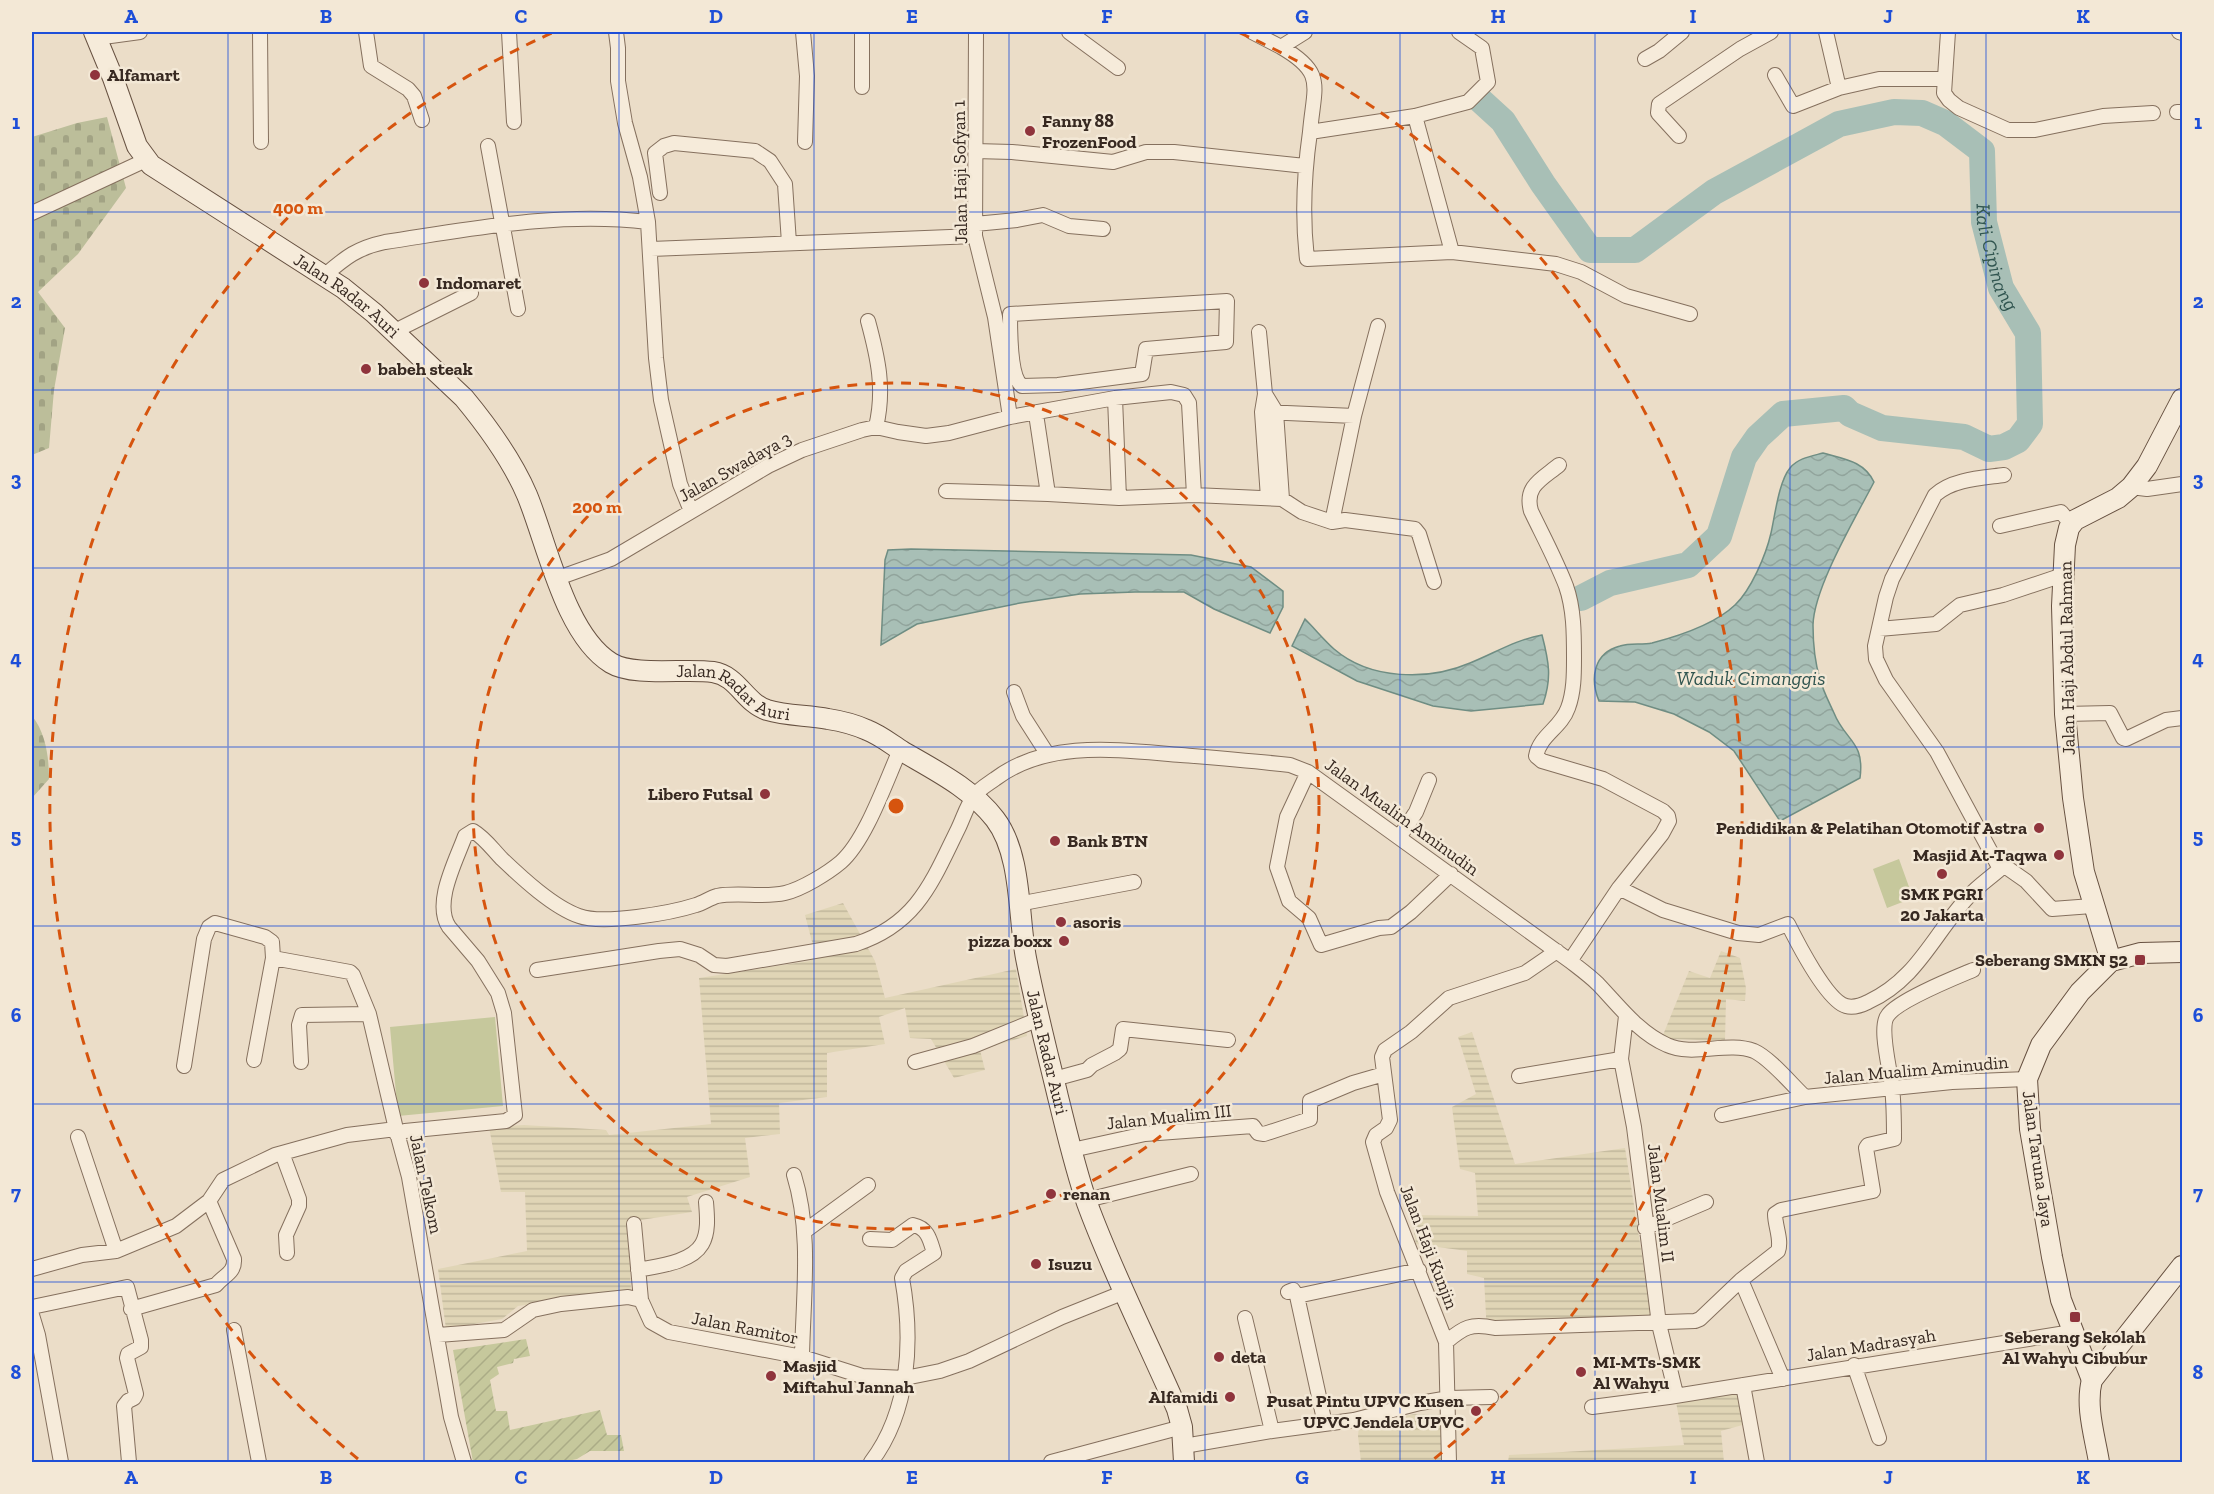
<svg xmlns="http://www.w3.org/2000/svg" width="2214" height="1494" font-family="'Zilla Slab',serif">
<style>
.farmland{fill:url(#farmland-rules)}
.green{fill:#c6c89c}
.cemetery{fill:url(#cemetery-stones)}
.garden{fill:url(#garden-furrows)}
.water{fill:url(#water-waves);stroke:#6f8d83;stroke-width:1.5}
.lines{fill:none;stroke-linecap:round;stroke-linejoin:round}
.river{stroke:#a8bfb6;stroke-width:26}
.street-casing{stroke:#85705e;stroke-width:16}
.secondary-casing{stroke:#675141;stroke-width:22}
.street{stroke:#f6ebda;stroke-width:14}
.secondary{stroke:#f6ebda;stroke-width:20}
.grid{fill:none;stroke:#1d4ed8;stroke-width:1.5;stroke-opacity:0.55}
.ring{fill:none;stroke:#d6540e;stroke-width:3;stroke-dasharray:10 8}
.poi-dot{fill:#8f343c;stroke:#f3e8d6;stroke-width:2}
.labels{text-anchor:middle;stroke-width:5;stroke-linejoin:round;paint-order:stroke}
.poi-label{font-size:18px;font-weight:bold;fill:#372921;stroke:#f3e8d6;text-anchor:start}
.street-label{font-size:18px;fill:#372921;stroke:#f3e8d6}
.water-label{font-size:20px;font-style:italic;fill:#315550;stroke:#f3e8d6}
.centre{fill:#d6540e;stroke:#f3e8d6;stroke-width:3}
.ring-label{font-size:18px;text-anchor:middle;font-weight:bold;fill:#d6540e;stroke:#f3e8d6;stroke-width:5;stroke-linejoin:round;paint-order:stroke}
.neatline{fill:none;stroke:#1d4ed8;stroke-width:2}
.grid-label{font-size:20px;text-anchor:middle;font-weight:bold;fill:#1d4ed8}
</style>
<defs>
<pattern id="farmland-rules" width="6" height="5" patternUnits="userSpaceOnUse" patternTransform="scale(1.5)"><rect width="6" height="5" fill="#e0d5b6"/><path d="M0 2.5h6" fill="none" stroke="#c1b79c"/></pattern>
<pattern id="cemetery-stones" width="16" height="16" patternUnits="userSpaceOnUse" patternTransform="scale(1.5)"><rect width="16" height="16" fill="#bcbe9a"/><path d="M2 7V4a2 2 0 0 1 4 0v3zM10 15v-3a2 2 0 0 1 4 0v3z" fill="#a2a384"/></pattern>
<pattern id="garden-furrows" width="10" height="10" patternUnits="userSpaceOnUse" patternTransform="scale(1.5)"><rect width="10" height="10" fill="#c6c89c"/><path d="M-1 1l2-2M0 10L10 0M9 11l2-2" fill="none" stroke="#abac86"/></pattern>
<pattern id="water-waves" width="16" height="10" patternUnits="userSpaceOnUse" patternTransform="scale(1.5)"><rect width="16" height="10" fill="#a8bfb6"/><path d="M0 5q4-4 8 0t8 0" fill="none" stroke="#91a49c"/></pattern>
</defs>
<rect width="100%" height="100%" fill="#ebddc8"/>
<path class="farmland" d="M843,903L875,961L885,998L1016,969L1027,1036L980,1050L985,1070L954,1078L931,1039L910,1038L905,1008L879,1017L885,1044L827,1053V1097L779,1103L780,1134L745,1138L750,1177L687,1197L692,1212L628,1222L631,1291L518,1306L502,1319L446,1329L438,1269L527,1251L525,1192H501L489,1127L524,1125L606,1130L609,1135L711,1124L699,978L809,961L816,957L805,915Z
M1721,951L1740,958L1746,988L1745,1001L1726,999L1725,1041L1670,1039L1663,1035L1689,971L1710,978Z
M1472,1032L1515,1164L1625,1148L1652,1319L1487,1334L1484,1278L1467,1274V1251L1416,1244L1411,1215L1478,1216L1475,1173L1460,1169L1452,1107L1476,1094L1458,1037Z
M1737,1393L1746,1424L1721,1431L1724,1462H1508L1509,1455L1684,1445L1676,1402Z
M1414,1414L1446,1415L1448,1462H1361L1358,1436L1359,1425Z"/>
<path class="green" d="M1899,859L1913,898L1887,908L1873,869Z
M495,1017L503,1106L398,1116L390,1027Z"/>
<path class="cemetery" d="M107,117L126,188L78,254L38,292L65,328L54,390L49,448L32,455V137L77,123Z
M32,716C46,733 49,758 49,779L32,798Z"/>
<path class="garden" d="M526,1339L530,1356L514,1359L513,1363L497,1367L499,1374L490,1380L496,1411H507L510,1430L600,1410L607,1435H621L624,1451H590L577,1459L563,1462H473L453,1350Z"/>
<path class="water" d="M1823,453C1844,459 1864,461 1874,482C1856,517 1814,587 1813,625C1813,641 1815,663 1820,679C1823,691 1829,702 1834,713C1845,741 1865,741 1860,778L1780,821L1734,751L1709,732L1674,714L1635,702L1599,701C1590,679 1593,653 1620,646C1630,643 1642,645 1652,643C1679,636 1714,625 1735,605C1751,590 1766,555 1771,533C1775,515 1779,481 1790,468C1798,458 1812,456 1823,453Z
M911,549L1191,555L1251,567L1283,591V607L1270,633L1214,609L1184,592H1135L1080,594L1020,603L917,624L881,645L885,560L888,550Z
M1305,619C1315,629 1324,640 1334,649C1370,680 1428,681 1470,663C1495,653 1515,640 1542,635C1549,662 1552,678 1543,704L1471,711L1433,706L1357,681L1292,646Z"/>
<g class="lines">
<path class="river" id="s1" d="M1480,100L1503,121L1543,184L1590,250H1635L1714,192L1839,124L1894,112L1922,113L1945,123L1982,151L1984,222L2001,288L2028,333L2030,424L2018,440L2004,447L1989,449L1964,437L1882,428L1850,414L1844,408L1783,414L1758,437L1744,457L1719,536L1688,565L1610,583L1581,598"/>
<g class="street-casing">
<path id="street" d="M260,32L261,142
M366,32L371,66L408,89L414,96L422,120
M509,32L514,122
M616,32L618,48V81L625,123L640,177L648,222L656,358L661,400L680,484L691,511
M803,32L807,76L805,142
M976,32L975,236L995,317L1010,417
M1069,32L1118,68
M1252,32L1281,47L1305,32
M1459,32L1482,48L1488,82L1468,102L1415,116L1310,132C1304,174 1302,216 1307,259L1452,252L1556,264L1581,272L1626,296L1690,314
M1826,32L1839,88
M1948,32L1944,93L1949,100L1959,108L2008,130H2035L2103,116L2153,113
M2179,32L2182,33
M96,38L140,32
M1281,47C1326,73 1314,85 1310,132
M1645,59L1659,51L1682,32
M1775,75L1793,106L1839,88L1879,79H1943
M862,87V32
M2177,112H2182
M1415,116L1452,252
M1679,136L1658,113L1659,104L1740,49L1771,32
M488,146L518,309
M975,151L1012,152L1113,162L1146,152H1174L1305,166
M660,193L655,153L664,146L674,143L755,151L770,161L785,184L789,243
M32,213L146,160
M975,224L1017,220L1043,215L1069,226L1103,229
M651,249L975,236
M325,275C346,257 357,248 385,242C472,229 560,211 648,222
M1227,301L1226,342L1146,349L1142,374L1058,385L1022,386C1010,377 1010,330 1010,314Z
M868,321C878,358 885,389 876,427
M393,332L471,293
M1259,332L1265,394L1262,412L1268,498
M1265,394L1276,412L1282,499
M1115,398L1119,498L1194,495
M1267,412L1354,416
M1036,414L1048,494L1119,498
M1559,465C1542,479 1524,486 1531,511C1543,536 1556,560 1566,586C1574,609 1574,634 1574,658C1574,674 1574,692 1568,708C1561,728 1540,735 1536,756L1542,761L1603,779L1663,811L1668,816L1669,821L1662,834L1619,888L1570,961
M2131,487L2147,489L2182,484
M946,491L1048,494
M1332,522L1354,416L1378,326
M2000,526L2061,512L2071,524
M558,578L611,559L768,466L802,450L862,430L876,427L898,432L926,436L949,433L1010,417L1115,398L1171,392L1184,395L1189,403L1194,495L1282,499L1302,512L1332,522L1345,520L1415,529L1419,534L1434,582
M1879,629L1936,624L1960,605L2003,595L2063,575
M1014,692L1023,716L1048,755
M2065,714L2110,713L2123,738L2126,739L2166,720L2182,718
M1308,772L1287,817L1277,867L1289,901L1309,918L1321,945L1379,928L1391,927L1411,912L1451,874
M1400,836L1416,812L1429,780
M2000,869L1937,752L1886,680L1876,659L1875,646L1886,597L1892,579L1935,495C1952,479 1982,478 2004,475
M2000,869L2006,867L2026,881L2052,909L2092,906
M1619,888L1663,910L1738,933L1759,935L1788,924C1797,942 1827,1001 1846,1006C1853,1008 1862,1005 1868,1002C1918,979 1934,933 1969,896C1978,886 1990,878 2000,869
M1018,904L1134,882
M273,958L350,972L353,975L369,1014L396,1129
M537,970L659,951L680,949L699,955L714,965L727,966L856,944C917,924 932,882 958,829C963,819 967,805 974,796C979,789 988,784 995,779C1048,739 1119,750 1181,755C1217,758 1254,761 1290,765L1308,772L1570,961C1579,968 1590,976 1598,984C1619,1006 1639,1033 1667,1045C1693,1057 1727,1041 1754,1051C1770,1058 1792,1085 1805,1097L1952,1082L2027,1079
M1626,1016L1621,1059L1634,1127L1659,1324L1676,1394
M301,1062L299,1025L302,1015L369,1014
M915,1062L973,1046L1039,1019
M184,1066L204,939L209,927L215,923L265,937L272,942L273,958L254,1060
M1519,1076L1621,1059
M1054,1079L1087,1070L1092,1065L1115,1053L1120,1049L1123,1029L1228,1040
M1722,1115L1805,1097
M397,1135L405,1131L506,1121L515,1115L504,1013L498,993L478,961L449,927C433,903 456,861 465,836L473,831C485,838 493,850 502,859C522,878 553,907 579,916C603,925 671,913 696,905C703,903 710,898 717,896C739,892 763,898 785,893C802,889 828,873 841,862C866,840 886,781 900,750
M78,1137L116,1251
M1072,1150L1145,1134L1253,1126L1258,1133L1264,1134L1310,1119V1101L1353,1083L1384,1074
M282,1153L299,1199V1206L286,1235L287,1253
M794,1175C812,1233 803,1297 802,1357
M1087,1200L1191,1174
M634,1224L641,1300
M1645,1228L1706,1202
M805,1231L868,1185
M870,1239L892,1240L913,1225C928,1228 930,1240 934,1253L906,1271L902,1278C913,1339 910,1411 871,1462
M32,1269L82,1255L116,1251L176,1226L209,1201L223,1180L275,1155L347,1135L396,1129L409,1177L451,1417L464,1462
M638,1270C657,1266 691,1263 702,1244C709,1232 707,1215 706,1202
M1741,1280L1783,1379
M1288,1292L1293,1290L1297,1296L1419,1270
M1297,1296L1325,1424
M32,1307L127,1287L141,1340V1347L128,1354L127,1358L136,1394L134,1398L128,1401L124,1406L129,1462
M131,1309L216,1285C224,1275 235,1273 234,1259L209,1201
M32,1315L38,1335L61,1462
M1245,1318L1272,1431
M234,1330L259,1462
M438,1335L504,1330L533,1310L561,1304L628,1297L641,1300L651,1322L669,1332L802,1357L862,1376L905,1378L940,1371L969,1361L1062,1317L1122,1293
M1446,1342C1464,1327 1471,1323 1495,1328L1695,1321L1700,1319L1741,1280L1778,1251C1782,1240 1775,1226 1775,1214L1781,1210L1873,1191L1866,1148L1868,1145L1894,1139C1894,1122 1894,1104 1892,1088C1891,1072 1878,1027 1888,1015C1899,1000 1954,978 1973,970
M1854,1365L1879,1438
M1743,1385L1757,1462
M1592,1407L1669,1397L2072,1332
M1184,1446L1272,1431L1354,1420L1420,1403L1449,1398L1491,1397
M1051,1462L1182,1427
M1449,1462L1446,1342L1387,1192L1373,1142L1376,1135L1386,1128L1390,1120L1382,1057L1385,1050L1411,1032L1449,998L1525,973L1557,951"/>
</g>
<g class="secondary-casing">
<g id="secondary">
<path id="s2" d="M94,32L113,78L137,146L151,165L343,288L374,313L464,398C488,427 512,460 527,495C547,543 565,635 611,663C634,677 686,668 713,672C738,676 744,702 767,710C787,716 808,715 828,719C841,721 856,725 867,730C880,735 891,744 902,751C936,771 971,788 995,819C1022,854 1018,916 1026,958C1035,1005 1047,1051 1058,1097C1067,1133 1075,1168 1087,1203C1113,1274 1147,1340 1177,1409L1182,1427L1184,1462"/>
<path d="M2111,961L2084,872L2073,798L2065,714L2062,606L2065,545L2069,528L2075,520L2118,498L2131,487L2147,466L2182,399"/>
<path d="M2092,1380L2061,1300L2052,1257L2030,1129L2027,1079L2041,1045L2080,992L2111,961L2141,953L2182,952"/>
<path d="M2099,1462C2095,1437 2085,1406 2092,1380L2182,1266"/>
</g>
</g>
<use href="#street" class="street"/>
<use href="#secondary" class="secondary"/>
</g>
<path class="grid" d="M228,32V1462M424,32V1462M619,32V1462M814,32V1462M1009,32V1462M1205,32V1462M1400,32V1462M1595,32V1462M1790,32V1462M1986,32V1462M32,212H2182M32,390H2182M32,568H2182M32,747H2182M32,926H2182M32,1104H2182M32,1282H2182"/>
<g class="ring">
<circle cx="896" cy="806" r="423"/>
<path d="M358 1459A846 846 0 0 1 552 33M1240 33A846 846 0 0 1 1434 1459"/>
</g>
<g class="poi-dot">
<circle cx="95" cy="75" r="6"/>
<circle cx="1030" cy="131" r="6"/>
<circle cx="424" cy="283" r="6"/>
<circle cx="366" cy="369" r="6"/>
<circle cx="765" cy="794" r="6"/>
<circle cx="2039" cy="828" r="6"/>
<circle cx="1055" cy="841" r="6"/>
<circle cx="2059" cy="855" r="6"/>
<circle cx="1942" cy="874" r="6"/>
<circle cx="1061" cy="922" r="6"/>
<circle cx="1064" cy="941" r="6"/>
<rect x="2134" y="954" width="12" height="12" rx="3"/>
<circle cx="1051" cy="1194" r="6"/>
<circle cx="1036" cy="1264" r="6"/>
<rect x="2069" y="1311" width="12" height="12" rx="3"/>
<circle cx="1219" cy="1357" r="6"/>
<circle cx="1581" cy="1372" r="6"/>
<circle cx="771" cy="1376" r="6"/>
<circle cx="1230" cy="1397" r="6"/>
<circle cx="1476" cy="1411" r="6"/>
</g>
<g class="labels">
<g class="poi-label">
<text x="107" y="81">Alfamart</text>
<text x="1042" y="127">Fanny 88<tspan x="1042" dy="21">FrozenFood</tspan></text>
<text x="436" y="289">Indomaret</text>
<text x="378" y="375">babeh steak</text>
<text x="753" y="800" text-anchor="end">Libero Futsal</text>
<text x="2027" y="834" text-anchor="end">Pendidikan &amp; Pelatihan Otomotif Astra</text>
<text x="1067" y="847">Bank BTN</text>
<text x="2047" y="861" text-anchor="end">Masjid At-Taqwa</text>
<text x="1942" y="900" text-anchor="middle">SMK PGRI<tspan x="1942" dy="21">20 Jakarta</tspan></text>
<text x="1073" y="928">asoris</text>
<text x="1052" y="947" text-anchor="end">pizza boxx</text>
<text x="2128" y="966" text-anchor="end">Seberang SMKN 52</text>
<text x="1063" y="1200">renan</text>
<text x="1048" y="1270">Isuzu</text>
<text x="2075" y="1343" text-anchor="middle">Seberang Sekolah<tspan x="2075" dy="21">Al Wahyu Cibubur</tspan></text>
<text x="1231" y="1363">deta</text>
<text x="1593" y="1368">MI-MTs-SMK<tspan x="1593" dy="21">Al Wahyu</tspan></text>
<text x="783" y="1372">Masjid<tspan x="783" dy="21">Miftahul Jannah</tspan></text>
<text x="1218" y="1403" text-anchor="end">Alfamidi</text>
<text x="1464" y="1407" text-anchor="end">Pusat Pintu UPVC Kusen<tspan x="1464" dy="21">UPVC Jendela UPVC</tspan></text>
</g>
<g class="street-label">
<text transform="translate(960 172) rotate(-91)" y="6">Jalan Haji Sofyan 1</text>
<text dy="6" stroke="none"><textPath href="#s2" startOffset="381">Jalan Radar Auri</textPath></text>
<text transform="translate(735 467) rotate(-29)" y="6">Jalan Swadaya 3</text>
<text transform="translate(2067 658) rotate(-91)" y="6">Jalan Haji Abdul Rahman</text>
<text dy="6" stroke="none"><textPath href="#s2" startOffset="974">Jalan Radar Auri</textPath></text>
<text transform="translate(1402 817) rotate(36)" y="6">Jalan Mualim Aminudin</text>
<text dy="6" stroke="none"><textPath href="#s2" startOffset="1514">Jalan Radar Auri</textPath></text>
<text transform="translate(1916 1070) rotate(-5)" y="6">Jalan Mualim Aminudin</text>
<text transform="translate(1169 1117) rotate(-6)" y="6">Jalan Mualim III</text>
<text transform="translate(2038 1159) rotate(82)" y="6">Jalan Taruna Jaya</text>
<text transform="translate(426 1184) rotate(78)" y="6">Jalan Telkom</text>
<text transform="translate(1661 1203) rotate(83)" y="6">Jalan Mualim II</text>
<text transform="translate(1429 1247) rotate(69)" y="6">Jalan Haji Kunjin</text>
<text transform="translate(745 1328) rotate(11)" y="6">Jalan Ramitor</text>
<text transform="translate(1871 1345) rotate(-9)" y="6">Jalan Madrasyah</text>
</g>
<g class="water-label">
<text dy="7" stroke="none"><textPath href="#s1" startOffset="736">Kali Cipinang</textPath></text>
<text x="1751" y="685">Waduk Cimanggis</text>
</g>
</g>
<circle cx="896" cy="806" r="9" class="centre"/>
<g class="ring-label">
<text x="298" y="214">400 m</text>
<text x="597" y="513">200 m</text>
</g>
<rect width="2214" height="1494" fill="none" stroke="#f3e8d6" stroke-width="66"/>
<rect x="33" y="33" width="2148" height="1428" class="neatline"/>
<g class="grid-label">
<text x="131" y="23">A</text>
<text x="326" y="23">B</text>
<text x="521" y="23">C</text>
<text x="716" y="23">D</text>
<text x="912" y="23">E</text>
<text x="1107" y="23">F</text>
<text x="1302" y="23">G</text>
<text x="1498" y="23">H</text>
<text x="1693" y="23">I</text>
<text x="1888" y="23">J</text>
<text x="2083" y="23">K</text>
<text x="16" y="129">1</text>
<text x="2198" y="129">1</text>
<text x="16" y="308">2</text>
<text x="2198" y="308">2</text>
<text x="16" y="486">3</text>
<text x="2198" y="486">3</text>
<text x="16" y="665">4</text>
<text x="2198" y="665">4</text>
<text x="16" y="843">5</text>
<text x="2198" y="843">5</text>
<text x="16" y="1022">6</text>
<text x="2198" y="1022">6</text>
<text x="16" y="1200">7</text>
<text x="2198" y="1200">7</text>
<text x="16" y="1379">8</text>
<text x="2198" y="1379">8</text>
<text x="131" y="1484">A</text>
<text x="326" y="1484">B</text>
<text x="521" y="1484">C</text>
<text x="716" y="1484">D</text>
<text x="912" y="1484">E</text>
<text x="1107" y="1484">F</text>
<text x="1302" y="1484">G</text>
<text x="1498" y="1484">H</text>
<text x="1693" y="1484">I</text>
<text x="1888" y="1484">J</text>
<text x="2083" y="1484">K</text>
</g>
</svg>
